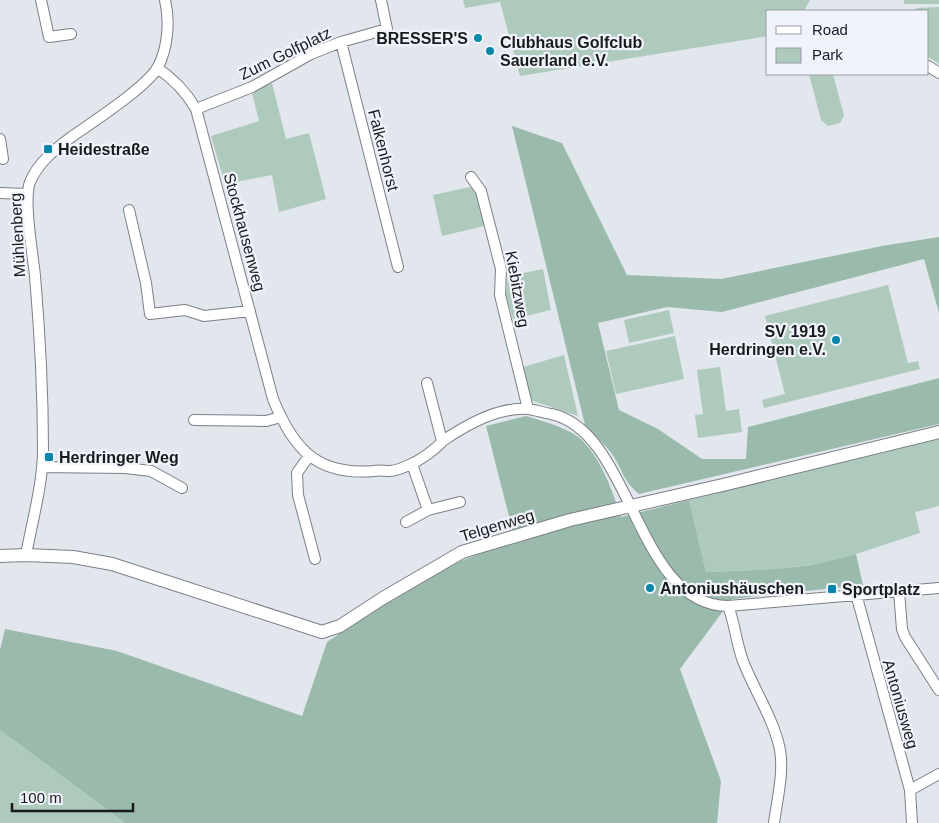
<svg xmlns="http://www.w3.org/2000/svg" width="939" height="823" font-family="Arial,sans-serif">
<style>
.green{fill:#adcabc}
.forest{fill:#9abbab}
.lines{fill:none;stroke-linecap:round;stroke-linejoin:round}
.minor-casing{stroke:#7c7f86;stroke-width:12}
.major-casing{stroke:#7c7f86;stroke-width:14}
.minor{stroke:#fff;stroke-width:10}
.major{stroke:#fff;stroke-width:12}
.poi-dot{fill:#0886a9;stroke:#f0f3fb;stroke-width:2}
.labels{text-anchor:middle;stroke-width:4.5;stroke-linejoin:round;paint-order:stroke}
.poi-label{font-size:16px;font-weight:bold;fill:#191a1c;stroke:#f0f3fb;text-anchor:start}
.street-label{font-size:16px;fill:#191a1c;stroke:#f0f3fb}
</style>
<rect width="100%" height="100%" fill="#e2e6ed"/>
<path class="green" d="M463,0H810L804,11H768V36L520,76L500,2L465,8Z
M904,0H939V4H904Z
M939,7V64L928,57V11H912L917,8Z
M809,74H833L844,116L840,123L828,126L821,120Z
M272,83L286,139L309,133L326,199L279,212L272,175L225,184L211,136L259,121L252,93Z
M470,187L477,191L484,226L442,236L433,195Z
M543,269L551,310L513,319L506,295L508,276Z
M888,285L908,363L918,361L920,369L764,408L762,400L785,394L765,316Z
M669,310L674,333L629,343L624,320Z
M675,336L684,379L616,394L606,351Z
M564,355L578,416L530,400L523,367Z
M720,367L726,411L739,409L742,432L698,438L695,415L703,414L697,370Z
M939,438V506L915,512L920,533L835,561L778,569L706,572L689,500Z
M0,730L125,823H0Z"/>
<path class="forest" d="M512,126L562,143L627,275L721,279L882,246L939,237V313L924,259L722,312L667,307L598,323L619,410L658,429L702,459H746L748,427L939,378V424L639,494C623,481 623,470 612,454C606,445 595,436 586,429Z
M526,416C542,421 570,428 583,441C602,461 612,490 621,517L689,500L706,572C757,570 807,570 856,554L863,585L732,599L680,669L721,781L717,823H125L0,730V650L5,629L117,651L302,716L327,642L375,610L458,562L515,540L486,426Z"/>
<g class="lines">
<g class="minor-casing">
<path id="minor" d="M41,0L49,37L71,34
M341,42L398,267
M928,66L939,73
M157,68C174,79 186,92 196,109L273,399C293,448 316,476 374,471C379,470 384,471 389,471C396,471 405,467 411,464C418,461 427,455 433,450C438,447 440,443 444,440C468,424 498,407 528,409C536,410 544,413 551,414C633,431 635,605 728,606L939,588
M196,109L252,87L311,54L341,42L387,29L381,0
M0,139L3,159
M471,177L481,191L501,269L500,295L528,409
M0,193L28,194
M129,210L146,283L150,314L185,310L204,316L250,311
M427,383L442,441
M194,420L266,421L281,417
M309,456L297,473L298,495L315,559
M412,464L428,510
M42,467L125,468L151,471L182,488
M406,522L428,510L460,502
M26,555C32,522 43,483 43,450C43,392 40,334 35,276C33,255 23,200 30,182C38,163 54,150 70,138C91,123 147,87 158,67C168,47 170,21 165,0
M899,591L902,629L905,637L939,690
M856,594L910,790L912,823
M728,606C735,623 736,643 743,661C754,690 774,719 780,750C784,773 777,800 774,823
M910,790L939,774"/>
</g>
<g class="major-casing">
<path id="major" d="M0,556L26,555L73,557L112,564L322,632L340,626L383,598L462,552L570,520L727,484L939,432"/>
</g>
<use href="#minor" class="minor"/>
<use href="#major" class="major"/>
</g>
<g class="poi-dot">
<circle cx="478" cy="38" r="5"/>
<circle cx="490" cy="51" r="5"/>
<rect x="43" y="144" width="10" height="10" rx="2.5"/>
<circle cx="836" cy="340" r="5"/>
<rect x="44" y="452" width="10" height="10" rx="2.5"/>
<circle cx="650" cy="588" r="5"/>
<rect x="827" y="584" width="10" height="10" rx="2.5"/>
</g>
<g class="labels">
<g class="poi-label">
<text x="468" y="44" text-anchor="end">BRESSER'S</text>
<text x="500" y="48">Clubhaus Golfclub<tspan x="500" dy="18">Sauerland e.V.</tspan></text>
<text x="58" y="155">Heidestraße</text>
<text x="826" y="337" text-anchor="end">SV 1919<tspan x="826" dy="18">Herdringen e.V.</tspan></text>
<text x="59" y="463">Herdringer Weg</text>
<text x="660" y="594">Antoniushäuschen</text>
<text x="842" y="595">Sportplatz</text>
</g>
<g class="street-label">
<text transform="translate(285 53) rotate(-26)" y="6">Zum Golfplatz</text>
<text transform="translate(384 150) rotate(76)" y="6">Falkenhorst</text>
<text transform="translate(245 232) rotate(75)" y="6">Stockhausenweg</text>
<text transform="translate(17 235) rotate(-93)" y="6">Mühlenberg</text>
<text transform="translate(518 289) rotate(80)" y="6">Kiebitzweg</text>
<text transform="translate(497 525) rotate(-17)" y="6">Telgenweg</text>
<text transform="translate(901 704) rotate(74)" y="6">Antoniusweg</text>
</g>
</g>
<rect x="766" y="10" width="162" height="65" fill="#f0f3fb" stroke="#9a9ca2"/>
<rect x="776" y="26" width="25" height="8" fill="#ffffff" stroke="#9a9ca2"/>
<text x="812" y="35" font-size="15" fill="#191a1c">Road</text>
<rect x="776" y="48" width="25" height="15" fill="#adcabc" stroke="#9a9ca2"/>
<text x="812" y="60" font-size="15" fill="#191a1c">Park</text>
<path d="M12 803v8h121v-8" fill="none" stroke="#191a1c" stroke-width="2.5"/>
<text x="20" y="803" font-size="15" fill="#191a1c" stroke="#f0f3fb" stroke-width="4" paint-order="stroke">100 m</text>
</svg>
